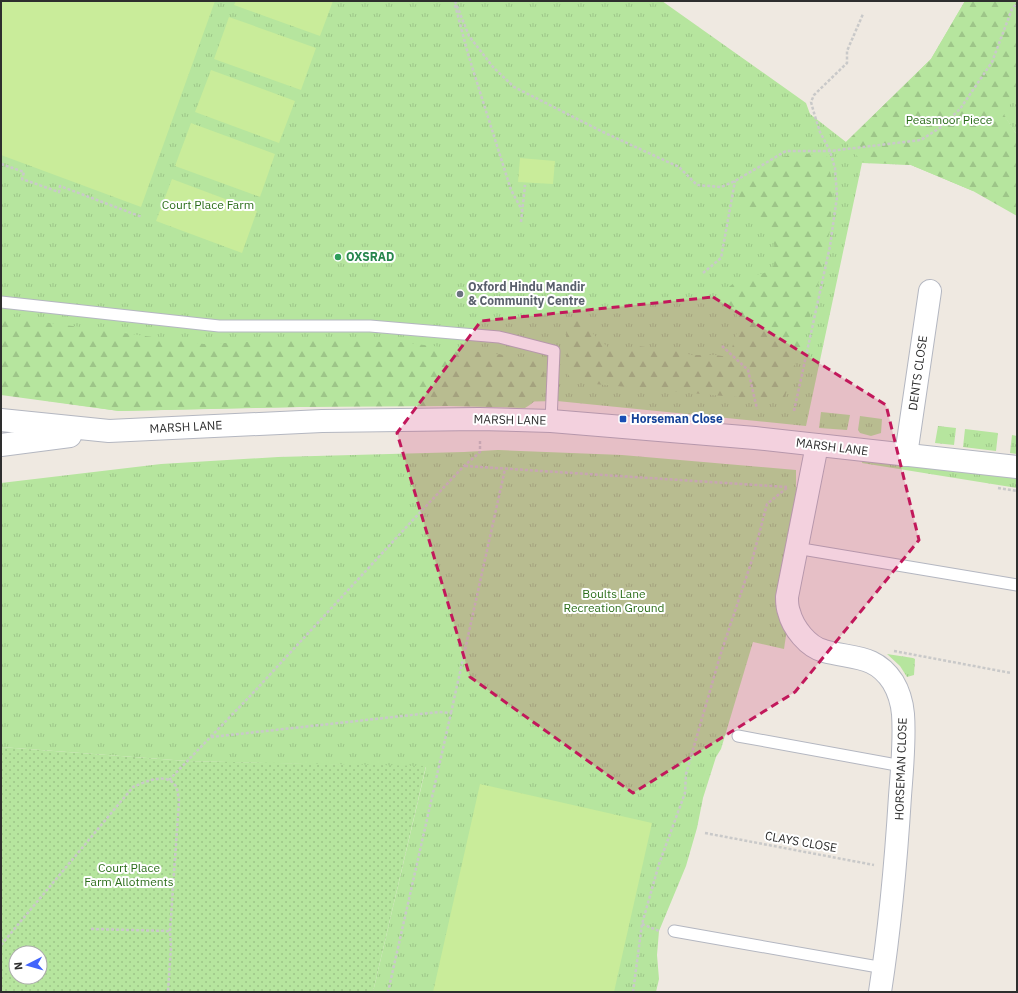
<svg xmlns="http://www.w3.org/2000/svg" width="1018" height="993" font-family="'IBM Plex Sans',sans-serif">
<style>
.grass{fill:url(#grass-tufts)}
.forest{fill:url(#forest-firs)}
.garden{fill:url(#garden-dots);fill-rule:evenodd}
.pitch{fill:#c9ec9a}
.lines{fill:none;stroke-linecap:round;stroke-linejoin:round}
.service-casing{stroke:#b4b7c1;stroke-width:13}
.minor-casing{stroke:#b4b7c1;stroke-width:24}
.secondary-casing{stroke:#b4b7c1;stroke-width:24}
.path{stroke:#c9c9c9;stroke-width:2.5;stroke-dasharray:3 2;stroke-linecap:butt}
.service{stroke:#fff;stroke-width:11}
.minor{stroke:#fff;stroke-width:22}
.secondary{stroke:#fff;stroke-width:22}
.marked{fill:#c2185b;fill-opacity:0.2;stroke:#c2185b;stroke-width:3;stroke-dasharray:8 5;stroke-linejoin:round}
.leisure-dot{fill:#2e9e5b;stroke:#fff;stroke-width:1.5}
.worship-dot{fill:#6b7280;stroke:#fff;stroke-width:1.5}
.transit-dot{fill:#1a4fb4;stroke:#fff;stroke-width:1.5}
.labels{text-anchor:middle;stroke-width:4;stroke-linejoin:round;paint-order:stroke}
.park-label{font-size:12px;fill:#2c6e1b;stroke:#fff}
.leisure-label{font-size:12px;font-weight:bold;fill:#27864d;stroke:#fff;text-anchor:start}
.worship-label{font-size:12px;font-weight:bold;fill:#5b616d;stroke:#fff;text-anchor:start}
.street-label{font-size:12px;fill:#2e2e2e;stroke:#fff}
.transit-label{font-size:12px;font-weight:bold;fill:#164399;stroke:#fff;text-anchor:start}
</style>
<defs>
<pattern id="grass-tufts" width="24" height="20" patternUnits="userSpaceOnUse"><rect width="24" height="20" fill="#b6e59e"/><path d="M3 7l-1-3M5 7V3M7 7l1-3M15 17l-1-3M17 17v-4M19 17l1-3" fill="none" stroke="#9dc588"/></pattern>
<pattern id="forest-firs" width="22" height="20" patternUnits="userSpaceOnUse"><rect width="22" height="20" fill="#b6e59e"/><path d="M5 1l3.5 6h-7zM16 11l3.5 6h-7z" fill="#9dc588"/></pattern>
<pattern id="garden-dots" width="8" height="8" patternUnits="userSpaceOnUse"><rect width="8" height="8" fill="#b6e59e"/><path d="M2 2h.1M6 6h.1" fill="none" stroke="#9dc588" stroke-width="1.8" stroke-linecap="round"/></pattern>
</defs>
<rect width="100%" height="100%" fill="#efe9e1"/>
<path class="grass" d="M1,1H662L806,103L810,114L846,142L931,59L965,1H1017V135L1003,114L973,191L911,165L862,163L806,426L557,401L119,411L1,394Z
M821,412L850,415L847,430L819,428Z
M860,416L882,419L881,433L871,436L860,433L858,430Z
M938,426L956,428L954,445L935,443Z
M965,429L998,433L996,451L963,447Z
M1012,435L1017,436V454L1010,453Z
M498,450L622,455L796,470V487L800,488L787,629L784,649L753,642L721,749L716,757L703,798L697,828L686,866L659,931L657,955L659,979L656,992H373L426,767L187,761L1,747V483L161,464L278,457L464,452Z
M863,459L1017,477V488L862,463Z
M887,654L913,658L915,659L914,675L907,677L900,666Z"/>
<path class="forest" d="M965,1H1017V96L1003,113L1017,135V216L973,191L911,165L862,162L846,142L931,59Z
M801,153L827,156L833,187L830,230L813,307L784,400L723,396L595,384L568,377L566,329C570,323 577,316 585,322C589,325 591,331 594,335C600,341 606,344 611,351L614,352L637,346L671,350L692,355H715L729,357L737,332V314L724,298L725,290L739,279L764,273L771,269L774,265L775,253L773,234L762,222L748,218L743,211V203L739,198L737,191L741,181L777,158Z
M1,318L43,322L204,344L285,340L400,342L545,360C543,382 546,396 525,408L450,406L300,407L119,411L1,395Z"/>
<path class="garden" d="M1,747L187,761L426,766L373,992H1ZM16,953H40V977H16Z"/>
<path class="pitch" d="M1,1H215L141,207L1,155Z
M236,1H333L320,36L234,5Z
M229,17L316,48L301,90L214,59Z
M211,70L295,101L279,143L195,112Z
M191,123L275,154L260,197L175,166Z
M520,158L555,161L553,184L518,182Z
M172,179L257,211L242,253L156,221Z
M480,784L652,823L614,992H433Z"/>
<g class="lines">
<g class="service-casing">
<path id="service" d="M1,302L219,326H370L499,337L554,351L551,421
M796,548L1017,585
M738,736L902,766
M674,931L884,968"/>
</g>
<g class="minor-casing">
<path id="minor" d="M817,445L787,597C787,602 787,607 789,612C793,628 808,647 824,651C852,659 875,654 893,682C899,692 902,703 903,714C905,741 902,769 900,796C896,861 890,927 880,992
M906,455L930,291"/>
</g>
<g class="secondary-casing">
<path id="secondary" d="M1,420L109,431L322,421L479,419L551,421L755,438L1017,467
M1,445L70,436"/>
</g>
<path class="path" d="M455,1L469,36L493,67L514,87L603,132L679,167L697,185L721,187L735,181L786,151H830L921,140L941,127L960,109L992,62L1012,9L1017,3
M455,5L468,54L511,190L523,212
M1,164L24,172L22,179L59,192L60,186L142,217
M521,222L525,185
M703,273L721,258L735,181
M722,346L748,370L757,409
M794,411L830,246L837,197L835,168L830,151L820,132L814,113L811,102L814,95L847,63V51L863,14
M465,466L787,487
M998,488L1017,491
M894,651L1011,673
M451,713L505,469
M211,737L439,712L451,713L388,992
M169,780L252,694L411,522L464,466L480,452V439
M705,833L874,865
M642,924L659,931
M91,929L170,931
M1,945L133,787C145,782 165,772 175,785C178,789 178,796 179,801L170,931L171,947L168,992
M633,992L642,924L659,864L685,793L686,774L720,656L753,557L767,504L788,487"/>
<use href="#service" class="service"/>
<use href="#minor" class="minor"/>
<use href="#secondary" class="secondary"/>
</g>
<path class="marked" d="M713,297L886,405L919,540L795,692L633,793L470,677L397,433L481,321Z"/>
<circle class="leisure-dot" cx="338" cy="257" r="4"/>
<circle class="worship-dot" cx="460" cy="294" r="4"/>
<rect class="transit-dot" x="619" y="415" width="8" height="8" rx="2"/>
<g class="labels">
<g class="park-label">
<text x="949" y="124">Peasmoor Piece</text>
<text x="208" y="209">Court Place Farm</text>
<text x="614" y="598">Boults Lane<tspan x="614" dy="14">Recreation Ground</tspan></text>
<text x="129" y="872">Court Place<tspan x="129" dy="14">Farm Allotments</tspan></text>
</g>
<g class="leisure-label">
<text x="346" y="261">OXSRAD</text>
</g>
<g class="worship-label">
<text x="468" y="291">Oxford Hindu Mandir<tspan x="468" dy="14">&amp; Community Centre</tspan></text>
</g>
<g class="street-label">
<text transform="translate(918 373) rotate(-82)" y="4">DENTS CLOSE</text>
<text transform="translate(510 420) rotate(1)" y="4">MARSH LANE</text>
<text transform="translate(186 427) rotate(-3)" y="4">MARSH LANE</text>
<text transform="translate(832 447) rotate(7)" y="4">MARSH LANE</text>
<text transform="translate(901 769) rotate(-88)" y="4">HORSEMAN CLOSE</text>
<text transform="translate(801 842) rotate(10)" y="4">CLAYS CLOSE</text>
</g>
<g class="transit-label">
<text x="631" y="423">Horseman Close</text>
</g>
</g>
<rect width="1018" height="993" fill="none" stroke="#2e2e2e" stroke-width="4"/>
<g transform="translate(28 965) rotate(264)"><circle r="19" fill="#ffffff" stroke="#ababab"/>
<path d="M0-3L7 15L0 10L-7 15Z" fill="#4264fb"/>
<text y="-6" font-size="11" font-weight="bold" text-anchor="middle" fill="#2e2e2e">N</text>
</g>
</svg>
